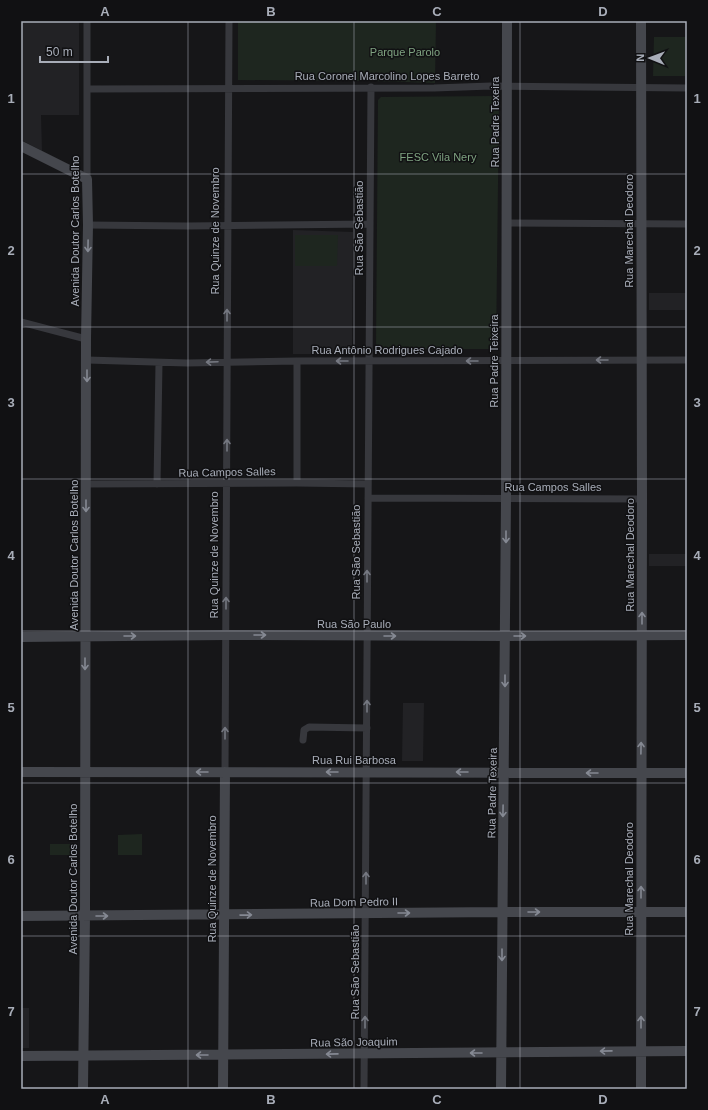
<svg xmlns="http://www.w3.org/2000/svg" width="708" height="1110" font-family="Arial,sans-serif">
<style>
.built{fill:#222225}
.green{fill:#1e261f}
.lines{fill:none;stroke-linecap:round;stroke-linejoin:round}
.street{stroke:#37383d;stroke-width:7}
.secondary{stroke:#45474d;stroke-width:10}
.oneway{stroke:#858993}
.oneway2{stroke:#757881}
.grid{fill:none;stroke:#a8adb8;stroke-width:1;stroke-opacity:0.55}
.labels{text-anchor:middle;stroke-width:3;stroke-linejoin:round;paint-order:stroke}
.park-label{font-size:11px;fill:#7fa381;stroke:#111113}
.street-label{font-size:11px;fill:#a8adb8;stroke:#111113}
.neatline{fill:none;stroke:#a8adb8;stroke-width:1.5}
.grid-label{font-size:13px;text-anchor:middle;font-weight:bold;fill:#a8adb8}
</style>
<rect width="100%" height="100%" fill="#161618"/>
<path class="built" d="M21,21H79V115H41L42,151L21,140Z
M293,230L353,232L352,354H293Z
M649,293H687V310H649Z
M649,554H687V566H649Z
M403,703H424L423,761H402Z
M21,1008H29V1048H21Z"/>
<path class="green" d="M238,21H436L435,83L371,81L238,80Z
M654,37H686L685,76H653Z
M494,96L499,101L496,349H378L376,347L378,100L381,97Z
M295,235H338L337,266H295Z
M142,834V855H118V835Z
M50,844H71V855H50Z"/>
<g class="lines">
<path class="street" d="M87,21V179
M87,89L434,88L491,86L687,88
M507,223L687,224
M88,225L187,226L369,224
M21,322L86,339
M87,360L187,363L297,361L687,360
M297,483V361
M86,484L297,483L368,484
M157,484L159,363
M368,498L642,499
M303,740L304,730L309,727L367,728
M225,772L229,21
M364,1089L371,87"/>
<path class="secondary" d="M21,146L87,179L88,225L86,339L85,916L83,1089
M21,637L226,635L505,636L687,635
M21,772L687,773
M21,916L502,912H687
M21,1056L687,1051
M223,1089L225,772
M501,1089L506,498L507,21
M641,1089L642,499L641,21"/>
</g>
<defs><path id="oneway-shaft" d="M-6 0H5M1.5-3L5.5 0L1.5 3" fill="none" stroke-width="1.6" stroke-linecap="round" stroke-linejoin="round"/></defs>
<g class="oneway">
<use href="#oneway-shaft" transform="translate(88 246) rotate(91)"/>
<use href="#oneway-shaft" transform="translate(87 376) rotate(90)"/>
<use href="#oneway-shaft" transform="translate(86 506) rotate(90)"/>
<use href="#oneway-shaft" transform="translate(506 537) rotate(90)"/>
<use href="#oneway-shaft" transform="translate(642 618) rotate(-90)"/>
<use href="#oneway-shaft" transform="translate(260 635)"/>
<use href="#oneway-shaft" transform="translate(130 636)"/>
<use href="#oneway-shaft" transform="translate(390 636)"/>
<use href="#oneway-shaft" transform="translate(520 636)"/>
<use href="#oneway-shaft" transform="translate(85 664) rotate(90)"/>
<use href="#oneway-shaft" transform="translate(505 681) rotate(90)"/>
<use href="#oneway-shaft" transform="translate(641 748) rotate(-89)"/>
<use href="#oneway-shaft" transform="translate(202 772) rotate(-180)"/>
<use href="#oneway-shaft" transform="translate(332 772) rotate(180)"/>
<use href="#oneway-shaft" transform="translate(462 772) rotate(-180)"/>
<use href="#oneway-shaft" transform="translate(592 773) rotate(-180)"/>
<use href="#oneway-shaft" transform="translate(503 811) rotate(91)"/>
<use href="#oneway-shaft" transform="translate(641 892) rotate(-90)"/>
<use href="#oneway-shaft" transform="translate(534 912)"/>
<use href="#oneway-shaft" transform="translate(404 913)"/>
<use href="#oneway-shaft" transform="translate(246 915) rotate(-1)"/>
<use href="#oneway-shaft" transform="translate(102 916)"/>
<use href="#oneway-shaft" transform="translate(502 955) rotate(90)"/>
<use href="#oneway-shaft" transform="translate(641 1022) rotate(-90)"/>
<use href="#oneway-shaft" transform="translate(606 1051) rotate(179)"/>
<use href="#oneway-shaft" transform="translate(476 1053) rotate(180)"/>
<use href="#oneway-shaft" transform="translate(332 1054) rotate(179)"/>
<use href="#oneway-shaft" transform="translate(202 1055) rotate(180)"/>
</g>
<g class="oneway2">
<use href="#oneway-shaft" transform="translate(227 315) rotate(-90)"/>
<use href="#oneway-shaft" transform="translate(602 360) rotate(180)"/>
<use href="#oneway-shaft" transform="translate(342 361) rotate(180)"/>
<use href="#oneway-shaft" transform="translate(472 361) rotate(180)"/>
<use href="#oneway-shaft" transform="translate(212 362) rotate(178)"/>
<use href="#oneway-shaft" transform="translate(227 445) rotate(-90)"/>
<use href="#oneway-shaft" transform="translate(367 576) rotate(-90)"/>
<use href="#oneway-shaft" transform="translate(226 603) rotate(-90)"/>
<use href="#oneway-shaft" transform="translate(367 706) rotate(-90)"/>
<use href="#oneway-shaft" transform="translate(225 733) rotate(-90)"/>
<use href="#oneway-shaft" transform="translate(366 878) rotate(-90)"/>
<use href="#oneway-shaft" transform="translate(365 1022) rotate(-90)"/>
</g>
<path class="grid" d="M188,21V1089M354,21V1089M520,21V1089M21,174H687M21,327H687M21,479H687M21,631H687M21,783H687M21,936H687"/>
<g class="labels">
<g class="park-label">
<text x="405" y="56">Parque Parolo</text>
<text x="438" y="161">FESC Vila Nery</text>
</g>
<g class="street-label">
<text x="387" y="80">Rua Coronel Marcolino Lopes Barreto</text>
<text transform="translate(495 122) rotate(-90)" y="4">Rua Padre Texeira</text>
<text transform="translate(359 228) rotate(-90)" y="4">Rua São Sebastião</text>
<text transform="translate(75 231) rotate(-90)" y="4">Avenida Doutor Carlos Botelho</text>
<text transform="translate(215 231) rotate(-90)" y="4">Rua Quinze de Novembro</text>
<text transform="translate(629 231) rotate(-90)" y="4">Rua Marechal Deodoro</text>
<text x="387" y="354">Rua Antônio Rodrigues Cajado</text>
<text transform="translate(494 361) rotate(-90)" y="4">Rua Padre Teixeira</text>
<text transform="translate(227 472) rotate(-1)" y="4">Rua Campos Salles</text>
<text x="553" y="491">Rua Campos Salles</text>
<text transform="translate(356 552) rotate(-90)" y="4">Rua São Sebastião</text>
<text transform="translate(74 555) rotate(-90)" y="4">Avenida Doutor Carlos Botelho</text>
<text transform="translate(214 555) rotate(-90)" y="4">Rua Quinze de Novembro</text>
<text transform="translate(630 555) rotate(-90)" y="4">Rua Marechal Deodoro</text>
<text x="354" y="628">Rua São Paulo</text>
<text x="354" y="764">Rua Rui Barbosa</text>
<text transform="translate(492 793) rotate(-89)" y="4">Rua Padre Texeira</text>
<text transform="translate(73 879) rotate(-90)" y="4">Avenida Doutor Carlos Botelho</text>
<text transform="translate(212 879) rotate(-90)" y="4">Rua Quinze de Novembro</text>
<text transform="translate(629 879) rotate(-90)" y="4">Rua Marechal Deodoro</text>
<text transform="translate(354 902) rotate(-1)" y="4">Rua Dom Pedro II</text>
<text transform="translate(355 972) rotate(-90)" y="4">Rua São Sebastião</text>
<text transform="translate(354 1042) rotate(-1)" y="4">Rua São Joaquim</text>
</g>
</g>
<rect width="708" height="1110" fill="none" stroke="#111113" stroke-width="44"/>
<g transform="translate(650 58) rotate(271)" stroke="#111113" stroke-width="3" paint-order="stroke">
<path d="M0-3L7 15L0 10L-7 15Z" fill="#a8adb8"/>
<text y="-6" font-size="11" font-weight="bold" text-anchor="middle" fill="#a8adb8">N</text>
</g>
<path d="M40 56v6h68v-6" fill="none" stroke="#a8adb8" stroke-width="2"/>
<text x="46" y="56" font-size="12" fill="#a8adb8" stroke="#111113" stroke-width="3" paint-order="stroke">50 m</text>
<rect x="22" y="22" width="664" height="1066" class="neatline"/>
<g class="grid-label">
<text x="105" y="16">A</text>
<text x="271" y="16">B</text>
<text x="437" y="16">C</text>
<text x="603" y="16">D</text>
<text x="11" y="103">1</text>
<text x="697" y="103">1</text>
<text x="11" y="255">2</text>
<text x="697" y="255">2</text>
<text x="11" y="407">3</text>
<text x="697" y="407">3</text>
<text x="11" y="560">4</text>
<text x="697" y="560">4</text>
<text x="11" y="712">5</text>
<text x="697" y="712">5</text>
<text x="11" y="864">6</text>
<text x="697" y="864">6</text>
<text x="11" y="1016">7</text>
<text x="697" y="1016">7</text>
<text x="105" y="1104">A</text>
<text x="271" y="1104">B</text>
<text x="437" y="1104">C</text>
<text x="603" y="1104">D</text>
</g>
</svg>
